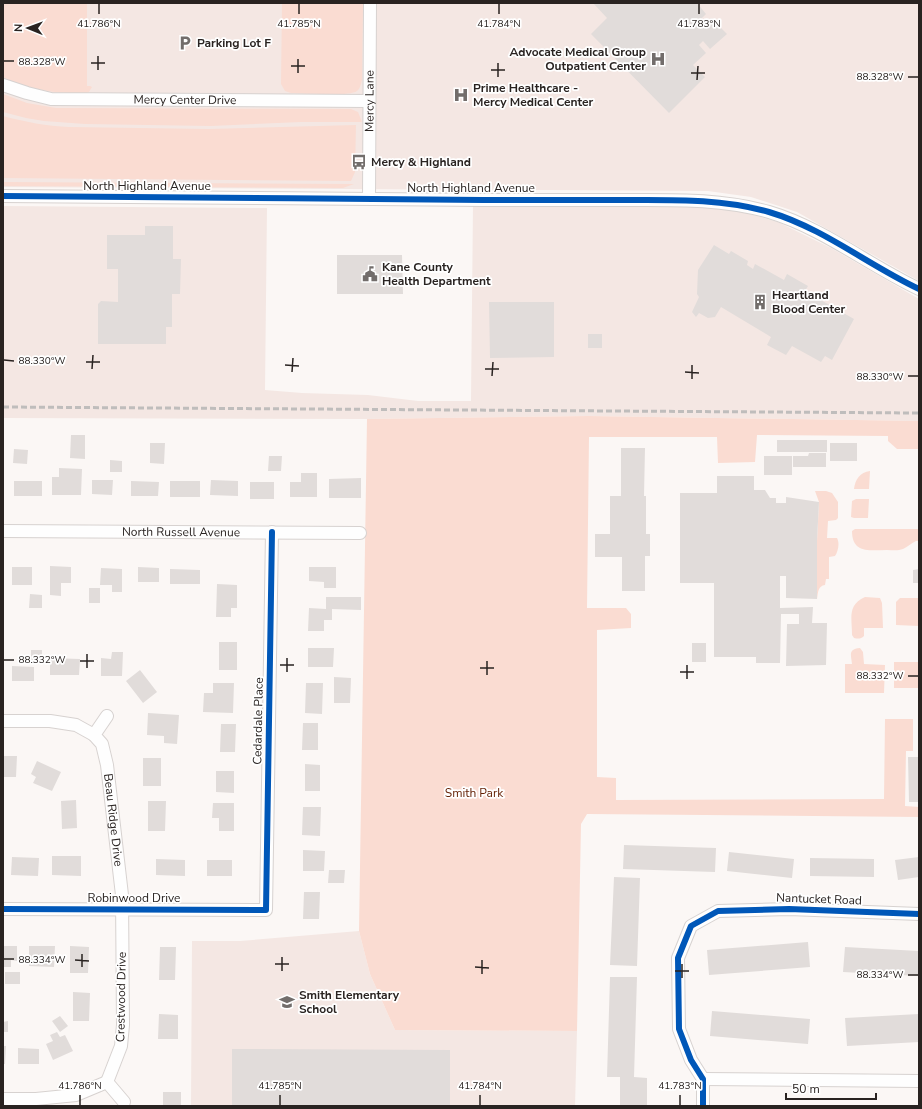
<svg xmlns="http://www.w3.org/2000/svg" width="922" height="1109" font-family="'Nunito Sans',sans-serif">
<style>
.built{fill:#f4e7e3}
.green{fill:#fadcd2}
.building{fill:#e1dcda}
.lines{fill:none;stroke-linecap:round;stroke-linejoin:round}
.minor-casing{stroke:#d7d2d0;stroke-width:14}
.minor{stroke:#fefefe;stroke-width:12}
.rail{stroke:#bfbdbc;stroke-width:3;stroke-dasharray:6 3;stroke-linecap:butt}
.cycleway-casing{stroke:#fff;stroke-width:8}
.cycleway{stroke:#0057b8;stroke-width:6}
.ticks{fill:none;stroke:#292321;stroke-width:1.5}
.labels{text-anchor:middle;stroke-width:3.5;stroke-linejoin:round;paint-order:stroke}
.poi-label{font-size:12px;font-weight:bold;fill:#292321;stroke:#fff;text-anchor:start}
.street-label{font-size:12px;fill:#292321;stroke:#fff}
.park-label{font-size:12px;fill:#631f03;stroke:#fff}
.ticks-label{font-size:10px;text-anchor:middle;fill:#292321;stroke:#fff;stroke-width:3.5;stroke-linejoin:round;paint-order:stroke}
</style>
<rect width="100%" height="100%" fill="#fbf7f5"/>
<path class="built" d="M3,3H919V281L797,212L751,197L708,191L3,187Z
M473,204L697,205L733,209L778,222L831,248L919,299V421L589,416L367,419L3,418V206L267,208L265,390L302,393L368,395L418,401H471Z
M359,931L370,974L395,1030L577,1031L575,1106H191L192,941H240Z"/>
<path class="green" d="M3,3H87V86H90L92,87L89,92C83,95 77,94 70,93C47,92 24,88 3,77Z
M282,3H363L362,80C361,84 360,89 357,91C349,97 303,93 291,93L285,91L281,84Z
M3,94L27,103L56,108L351,109L358,112L362,122H301L211,126L85,124L44,121L26,118L3,112Z
M3,116C25,122 47,126 69,127L209,129L356,125L355,172L351,181L3,178Z
M3,182L354,184L343,188L3,186Z
M589,416L919,421V449H897L888,441V436L757,435L755,462L718,463L717,437H589L587,608H626L631,614V628L597,630V777L616,778V800L884,799L885,719H913V751H906L905,806L919,807V817L587,814L581,824L577,1031L395,1030L370,974L359,931L367,419Z
M870,471L869,489H854C855,480 860,472 870,471Z
M815,491H826L832,493L838,502V518L836,520L828,521L827,538H837C840,543 838,552 835,556L829,557V579H826L825,585C818,586 818,592 817,599V541L819,502Z
M856,499H869L868,518H854L851,517L852,501Z
M855,529H919V541H916C912,543 907,547 903,549C898,551 892,550 887,550C870,550 852,554 852,531Z
M865,597L880,598L882,603L883,628H864V636C861,639 858,639 854,638L852,635C852,618 847,605 865,597Z
M900,598H919V626L896,625V602Z
M860,648L863,652L864,664L885,665L884,693H845V664H852C851,655 848,649 860,648Z
M894,662H919V688H894Z"/>
<path class="building" d="M593,3H697L706,14L699,21L704,26L711,18L727,34L710,49L703,41L699,45L706,53L693,65L705,77L669,113L591,34L607,18Z
M145,226H173V259H181L180,294H172V327H166V344H98V304L101,301L118,302V269H107V235H145Z
M714,245L729,254L731,251L748,261L747,265L753,269L755,264L784,280L787,274L808,286L805,291L854,319L832,360L825,356L821,362L792,346L786,355L767,345L771,337L721,307L715,317L708,318L699,313L696,317L692,312L699,297L697,294L698,270Z
M337,255H402L403,294H337Z
M489,302H554V357L490,358Z
M588,334H602V348H588Z
M71,435H85V459L70,458Z
M777,440H827V452H777Z
M150,443H165L164,464L150,463Z
M830,443H857V461H830Z
M621,448H645L644,496H646V534H650V556H645V591H622V557H595V534H610V496H621Z
M14,449L28,450L27,464L13,463Z
M809,453H826V467H793V456H808Z
M269,456H282L281,471H268Z
M764,456H792V475H764Z
M110,460L122,461V472H110Z
M59,468L82,469L81,495H52V477H59Z
M301,473H317V497H290V482H301Z
M717,476H754V490H765L770,498H776V503H786V497L819,502L817,541V599L786,598V576H780V608L813,607L812,623H827L826,665L786,666L787,624H799V614H781L780,663H756V657H714V583H680V493H717Z
M361,478V498H329V479Z
M92,480H113L112,495L92,494Z
M211,480L238,481V496L210,495Z
M14,481H42V496H14Z
M131,481L159,482L158,496H131Z
M170,481H200V497H170Z
M250,482H274V499H250Z
M50,566L71,567V583H61V596L50,595Z
M12,567H32V585H12Z
M138,567L159,568V582H138Z
M309,567H336V588H324V582L309,581Z
M101,568L122,569V592H112V585H100Z
M170,569L200,570V584H170Z
M919,569V583H913V570Z
M217,584L237,585V608H231V617H216Z
M89,588H100V603H89Z
M30,594L42,595V608H29Z
M326,597H361V610L332,609V620H324V631H308L309,608L326,609Z
M219,642H237V670H219Z
M692,643H706V662H692Z
M308,648H334L333,667H308Z
M31,650H42V663H31Z
M112,652H123L122,676H101V658L111,659Z
M50,658L80,659L79,675H50Z
M12,666L34,667V681H12Z
M140,670L157,692L143,703L126,681Z
M334,677L351,678L350,703H334Z
M213,683H234L233,713L203,712L204,693H213Z
M306,683H323L322,714L305,713Z
M148,713L179,715L177,744L164,743V736L147,735Z
M303,723H318V750H302Z
M221,724H236L235,752H220Z
M3,756H17L16,777H3Z
M908,757H919V802H909Z
M143,758H161V786H143Z
M37,761L61,772L52,791L33,783L36,777L31,774Z
M305,764L320,765V791H305Z
M216,771H234V793L216,792Z
M76,800L77,828L62,829L61,801Z
M148,801H166L165,831H148Z
M213,803H234V831H219V818H212Z
M303,807H321L320,836L302,835Z
M624,845L716,848L715,872L623,869Z
M303,850L325,851L324,871H303Z
M729,852L794,859L792,878L727,871Z
M52,856H81V876L52,875Z
M12,857L39,858L38,876L11,875Z
M919,857V877L898,880L895,860Z
M810,858L874,859V877L810,876Z
M156,859L185,860V876L156,875Z
M207,860H232V876H207Z
M329,870H345L344,883H328Z
M614,877L640,878L637,966L610,965Z
M304,892H320L319,919H303Z
M808,942L810,967L709,975L707,950Z
M3,946H17V961L11,960V967H3Z
M29,946H55L54,967L29,966Z
M70,946L89,947L88,973H70Z
M160,947H176L175,980H159Z
M845,947L919,951V976L843,972Z
M5,972H20V984H5Z
M610,977H637L634,1077L647,1078V1106H620V1077H607Z
M73,992L90,993L89,1021H73Z
M712,1011L810,1019L808,1044L710,1036Z
M159,1014L178,1015V1039H158Z
M919,1014V1042L847,1046L845,1018Z
M60,1016L68,1026L60,1032L52,1021Z
M8,1021V1032H3V1022Z
M57,1032L60,1037L65,1035L73,1051L53,1060L46,1044L53,1041L50,1035Z
M3,1046H6L5,1064H3Z
M18,1048L39,1049V1064H18Z
M232,1049L450,1050V1106H232Z
M163,1092H181V1106H163Z"/>
<g class="lines">
<g class="minor-casing">
<g id="minor">
<path id="s1" d="M3,85L27,93L51,99L369,101"/>
<path d="M3,196C163,196 323,199 483,200C528,200 574,200 619,200C670,200 720,198 769,212C823,228 868,265 919,289"/>
<path id="s2" d="M369,198L370,3"/>
<path id="s3" d="M3,531L360,533"/>
<path id="s4" d="M107,716L94,735L102,744L107,765L122,895L123,1025L121,1046L107,1082"/>
<path d="M3,721H50L76,725L94,735"/>
<path d="M3,909L266,910L272,532"/>
<path d="M703,1079L919,1081"/>
<path d="M3,1099H36L76,1095L107,1082L124,1102"/>
<path d="M703,1106V1079L691,1060L679,1029L678,958L691,926L718,911L789,909L919,914"/>
</g>
</g>
<use href="#minor" class="minor"/>
<path class="rail" d="M3,407L919,413"/>
<g class="cycleway-casing">
<path id="cycleway" d="M3,196C163,196 323,199 483,200C528,200 574,200 619,200C670,200 720,198 769,212C823,228 868,265 919,289
M3,909L266,910L272,532
M703,1106V1079L691,1060L679,1029L678,958L691,926L718,911L789,909L919,914"/>
</g>
<use href="#cycleway" class="cycleway"/>
</g>
<path class="ticks" d="M99,14V4M299,14V4M499,14V4M699,14V4M4,61H14M91,63H105M291,66H305M98,70V56M491,70H505M298,73V59M691,73H705M498,77V63M908,77H918M697,80L698,66M4,360L14,361M86,362H100M285,365L299,366M92,369L93,355M485,369H499M292,372L293,358M685,372L699,373M492,376L493,362M908,376H918M692,379V365M4,660H14M80,661H94M280,665H294M87,668V654M480,668H494M287,672V658M680,672H694M487,675V661M908,676H918M687,679V665M4,959H14M75,960L89,961M275,964H289M82,967V954M475,967L489,968M282,971V957M675,971H689M482,974V960M908,975H918M682,978V964M80,1105V1095M280,1105V1095M480,1105V1095M680,1105V1095"/>
<defs>
<g id="parking-bare" transform="scale(1.2)"><path d="M-3.5-5.5H1a3.5 3.5 0 0 1 0 7H-1V5.5H-3.5ZM-1-3.4V-.6H.8a1.4 1.4 0 0 0 0-2.8Z" fill="#726d6b" stroke="#fff" stroke-width="2.5" paint-order="stroke"/></g>
<g id="hospital-bare" transform="scale(1.2)"><path d="M-5-5h3v3.5h4V-5h3V5h-3V1.5h-4V5h-3Z" fill="#726d6b" stroke="#fff" stroke-width="2.5" paint-order="stroke"/></g>
<g id="bus-bare" transform="scale(1.2)"><path d="M-5-6H5V4H4V6H2V4H-2V6H-4V4H-5ZM-3.5-4V0h7V-4ZM-3.5 1.2v1.5H-2V1.2ZM2 1.2v1.5H3.5V1.2Z" fill="#726d6b" stroke="#fff" stroke-width="2.5" paint-order="stroke"/></g>
<g id="civic-bare" transform="scale(1.2)"><path d="M-.6-6.5H3V-4.5H.6V-3L4-1V1h2V6H-6V1h2V-1L-.6-3ZM-1.2 2.5V6h2.4V2.5Z" fill="#726d6b" stroke="#fff" stroke-width="2.5" paint-order="stroke"/></g>
<g id="building-bare" transform="scale(1.2)"><path d="M-4-6H4V6H1V3H-1V6H-4ZM-2.5-4.3h1.7v1.8h-1.7ZM.8-4.3h1.7v1.8H.8ZM-2.5-1h1.7V.8h-1.7ZM.8-1h1.7V.8H.8Z" fill="#726d6b" stroke="#fff" stroke-width="2.5" paint-order="stroke"/></g>
<g id="school-bare" transform="scale(1.2)"><path d="M0-5L7-2L0 1L-7-2ZM-4 1L0 2.5L4 1V4Q0 6-4 4Z" fill="#726d6b" stroke="#fff" stroke-width="2.5" paint-order="stroke"/></g>
</defs>
<g fill-rule="evenodd">
<use href="#parking-bare" x="185" y="43"/>
<use href="#hospital-bare" x="658" y="59"/>
<use href="#hospital-bare" x="461" y="95"/>
<use href="#bus-bare" x="359" y="162"/>
<use href="#civic-bare" x="370" y="274"/>
<use href="#building-bare" x="760" y="302"/>
<use href="#school-bare" x="287" y="1002"/>
</g>
<g class="labels">
<g class="poi-label">
<text x="197" y="47">Parking Lot F</text>
<text x="646" y="56" text-anchor="end">Advocate Medical Group<tspan x="646" dy="14">Outpatient Center</tspan></text>
<text x="473" y="92">Prime Healthcare -<tspan x="473" dy="14">Mercy Medical Center</tspan></text>
<text x="371" y="166">Mercy &amp; Highland</text>
<text x="382" y="271">Kane County<tspan x="382" dy="14">Health Department</tspan></text>
<text x="772" y="299">Heartland<tspan x="772" dy="14">Blood Center</tspan></text>
<text x="299" y="999">Smith Elementary<tspan x="299" dy="14">School</tspan></text>
</g>
<g class="street-label">
<text dy="4" stroke="none"><textPath href="#s1" startOffset="184">Mercy Center Drive</textPath></text>
<text dy="4" stroke="none"><textPath href="#s2" startOffset="97">Mercy Lane</textPath></text>
<text x="147" y="190">North Highland Avenue</text>
<text x="471" y="192">North Highland Avenue</text>
<text dy="4" stroke="none"><textPath href="#s3" startOffset="178">North Russell Avenue</textPath></text>
<text transform="translate(258 721) rotate(-89)" y="4">Cedardale Place</text>
<text dy="4" stroke="none"><textPath href="#s4" startOffset="112">Beau Ridge Drive</textPath></text>
<text x="134" y="902">Robinwood Drive</text>
<text transform="translate(819 899) rotate(2)" y="4">Nantucket Road</text>
<text transform="translate(121 997) rotate(-89)" y="4">Crestwood Drive</text>
</g>
<g class="park-label">
<text x="474" y="797">Smith Park</text>
</g>
</g>
<g class="ticks-label">
<text x="99" y="27">41.786°N</text>
<text x="299" y="27">41.785°N</text>
<text x="499" y="27">41.784°N</text>
<text x="699" y="27">41.783°N</text>
<text x="42" y="65">88.328°W</text>
<text x="880" y="80">88.328°W</text>
<text x="42" y="364">88.330°W</text>
<text x="880" y="380">88.330°W</text>
<text x="42" y="663">88.332°W</text>
<text x="880" y="679">88.332°W</text>
<text x="42" y="963">88.334°W</text>
<text x="880" y="978">88.334°W</text>
<text x="80" y="1089">41.786°N</text>
<text x="280" y="1089">41.785°N</text>
<text x="480" y="1089">41.784°N</text>
<text x="680" y="1089">41.783°N</text>
</g>
<rect width="922" height="1109" fill="none" stroke="#292321" stroke-width="8"/>
<g transform="translate(28 28) rotate(271)" stroke="#ffffff" stroke-width="3" paint-order="stroke">
<path d="M0-3L7 15L0 10L-7 15Z" fill="#292321"/>
<text y="-6" font-size="11" font-weight="bold" text-anchor="middle" fill="#292321">N</text>
</g>
<path d="M786 1093v6h90v-6" fill="none" stroke="#292321" stroke-width="2"/>
<text x="792" y="1093" font-size="12" fill="#292321" stroke="#ffffff" stroke-width="3" paint-order="stroke">50 m</text>
</svg>
